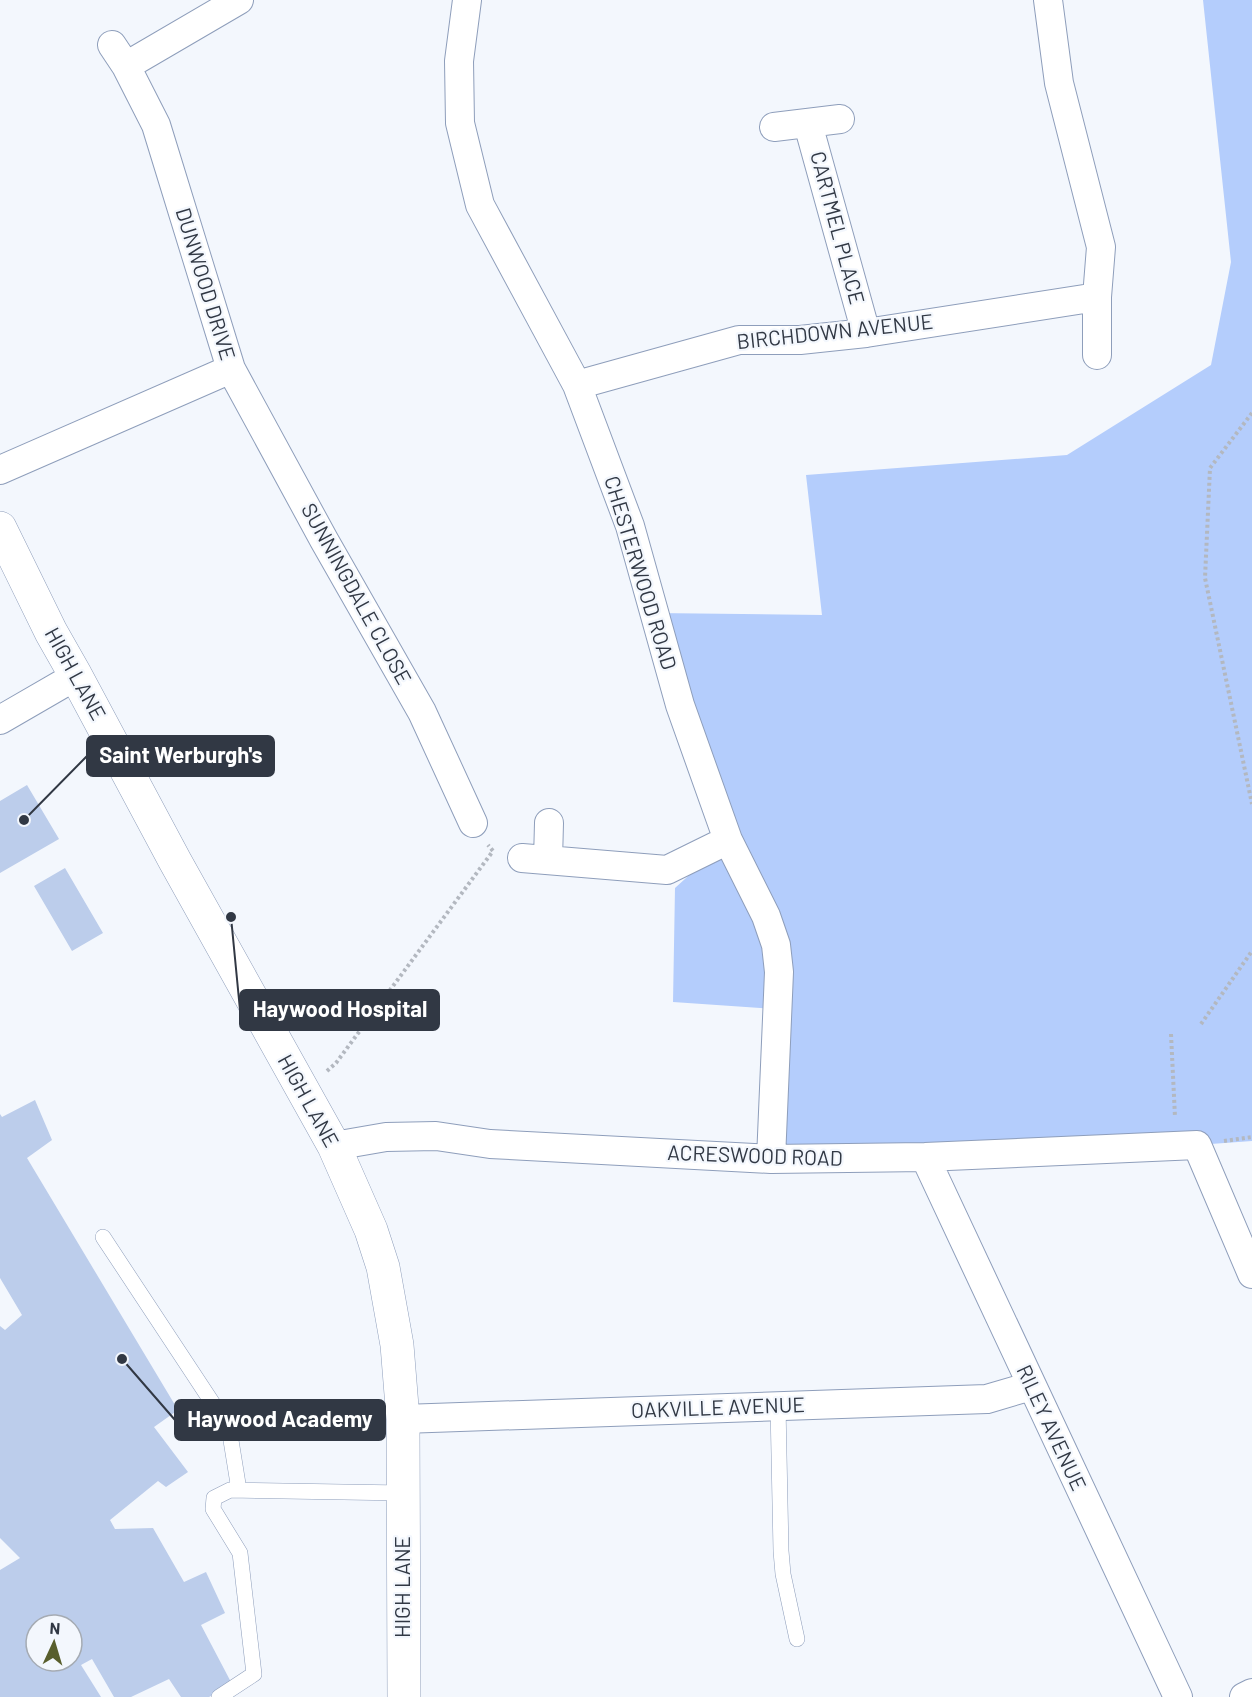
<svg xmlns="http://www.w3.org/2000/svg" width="1252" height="1697" font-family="Barlow,sans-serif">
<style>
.green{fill:#b4cdfc}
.building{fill:#bccdeb;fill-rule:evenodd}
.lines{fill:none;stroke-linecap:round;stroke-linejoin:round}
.service-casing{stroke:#8e9ebb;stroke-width:16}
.minor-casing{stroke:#8e9ebb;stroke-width:30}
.primary-casing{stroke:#8e9ebb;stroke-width:34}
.path{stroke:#b3b8c0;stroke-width:4;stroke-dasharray:3 3;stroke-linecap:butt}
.service{stroke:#fff;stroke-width:15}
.minor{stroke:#fff;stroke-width:28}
.primary{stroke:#fff;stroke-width:33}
.labels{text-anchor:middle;stroke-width:4.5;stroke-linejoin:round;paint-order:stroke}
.street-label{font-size:21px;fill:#313844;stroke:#f3f7fd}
.leader{fill:none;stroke:#313844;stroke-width:2}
.callout-dot{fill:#313844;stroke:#f3f7fd;stroke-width:2}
.callout{fill:#313844;stroke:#313844;stroke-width:2}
.callout-label{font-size:22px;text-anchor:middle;font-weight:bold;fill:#fff}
</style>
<rect width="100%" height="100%" fill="#f3f7fd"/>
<path class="green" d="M1203,0H1252V1141L1197,1145L771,1159L777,1009L673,1002L675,888L728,840L654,613L822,615L806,475L1067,455L1211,365L1231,262Z"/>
<path class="building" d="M27,785L59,839L0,873V801Z
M65,868L103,933L72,951L34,886Z
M35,1100L52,1140L27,1158L178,1410L154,1427L188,1472L166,1487L158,1481L110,1520L115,1529L153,1528L184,1582L206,1572L225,1613L201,1625L232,1684L209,1697H181L169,1679L131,1697H114L92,1659L81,1665L101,1697H0V1570L20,1558L0,1538V1326L5,1330L22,1315L0,1278V1114L2,1117ZM36,1625H72V1661H36Z"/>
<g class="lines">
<g class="service-casing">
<path id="service" d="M103,1237L229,1428L239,1490
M778,1406L781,1551L783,1574L797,1639
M219,1697L254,1674L240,1553L213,1509L214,1498L230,1490L403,1493"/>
</g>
<g class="minor-casing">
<path id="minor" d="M467,0L459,61L460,123L480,205L577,385L630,526L680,705L728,840L766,916L776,945L779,972L771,1159
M1048,0L1059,83L1101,247L1097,297V355
M126,66L239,0
M808,124L866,333
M774,127L840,119
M231,369L324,540L422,712L473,823
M577,385L739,340H800L866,333L1097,297
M0,470L231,369L156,125L126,66L112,45
M0,720L76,676
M522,858L667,870L728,840
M548,860L549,823
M334,1146L386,1137L436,1136L490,1144L771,1159L925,1157L1197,1145L1252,1274
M925,1157L1178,1697
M403,1419L987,1399L1031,1386
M1244,1697L1252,1693"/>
</g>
<g class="primary-casing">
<path id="primary" d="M0,528L51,632L76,676L175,861L334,1146L371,1230L383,1267L397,1345L403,1419L404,1697"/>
</g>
<path class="path" d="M1252,413L1210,468L1205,578L1252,804
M1201,1024L1252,951
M1171,1034L1175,1117
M327,1071L336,1063L493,851L488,845
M1224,1141L1252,1137"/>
<use href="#service" class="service"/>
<use href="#minor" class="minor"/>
<use href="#primary" class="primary"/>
</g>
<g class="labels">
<g class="street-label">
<text transform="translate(837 228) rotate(75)" y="7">CARTMEL PLACE</text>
<text transform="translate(205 284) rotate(73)" y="7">DUNWOOD DRIVE</text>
<text transform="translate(835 332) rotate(-6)" y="7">BIRCHDOWN AVENUE</text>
<text transform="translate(640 573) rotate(73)" y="7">CHESTERWOOD ROAD</text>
<text transform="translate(356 594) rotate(61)" y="7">SUNNINGDALE CLOSE</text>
<text transform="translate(75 674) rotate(61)" y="7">HIGH LANE</text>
<text transform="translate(308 1101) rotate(61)" y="7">HIGH LANE</text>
<text transform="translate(755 1156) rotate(2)" y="7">ACRESWOOD ROAD</text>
<text transform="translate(718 1408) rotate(-2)" y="7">OAKVILLE AVENUE</text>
<text transform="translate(1051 1428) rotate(65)" y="7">RILEY AVENUE</text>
<text transform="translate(403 1587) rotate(-90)" y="7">HIGH LANE</text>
</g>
</g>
<path class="leader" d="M24 820L87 756M231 917L240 1010M122 1359L175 1420"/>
<g class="callout-dot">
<circle cx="24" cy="820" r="6"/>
<circle cx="231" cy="917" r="6"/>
<circle cx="122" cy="1359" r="6"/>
</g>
<g class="callout">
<rect x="87" y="736" width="187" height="40" rx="6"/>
<rect x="240" y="990" width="199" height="40" rx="6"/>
<rect x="175" y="1400" width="210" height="40" rx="6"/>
</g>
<g class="callout-label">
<text x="181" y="763">Saint Werburgh's</text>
<text x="340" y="1017">Haywood Hospital</text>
<text x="280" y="1427">Haywood Academy</text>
</g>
<g transform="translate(54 1643) rotate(4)"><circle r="28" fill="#f3f7fd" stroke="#a5abb3" stroke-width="1.5"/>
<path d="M0-4.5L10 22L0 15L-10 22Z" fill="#585e2c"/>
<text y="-9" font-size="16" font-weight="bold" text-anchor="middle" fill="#313844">N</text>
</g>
</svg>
